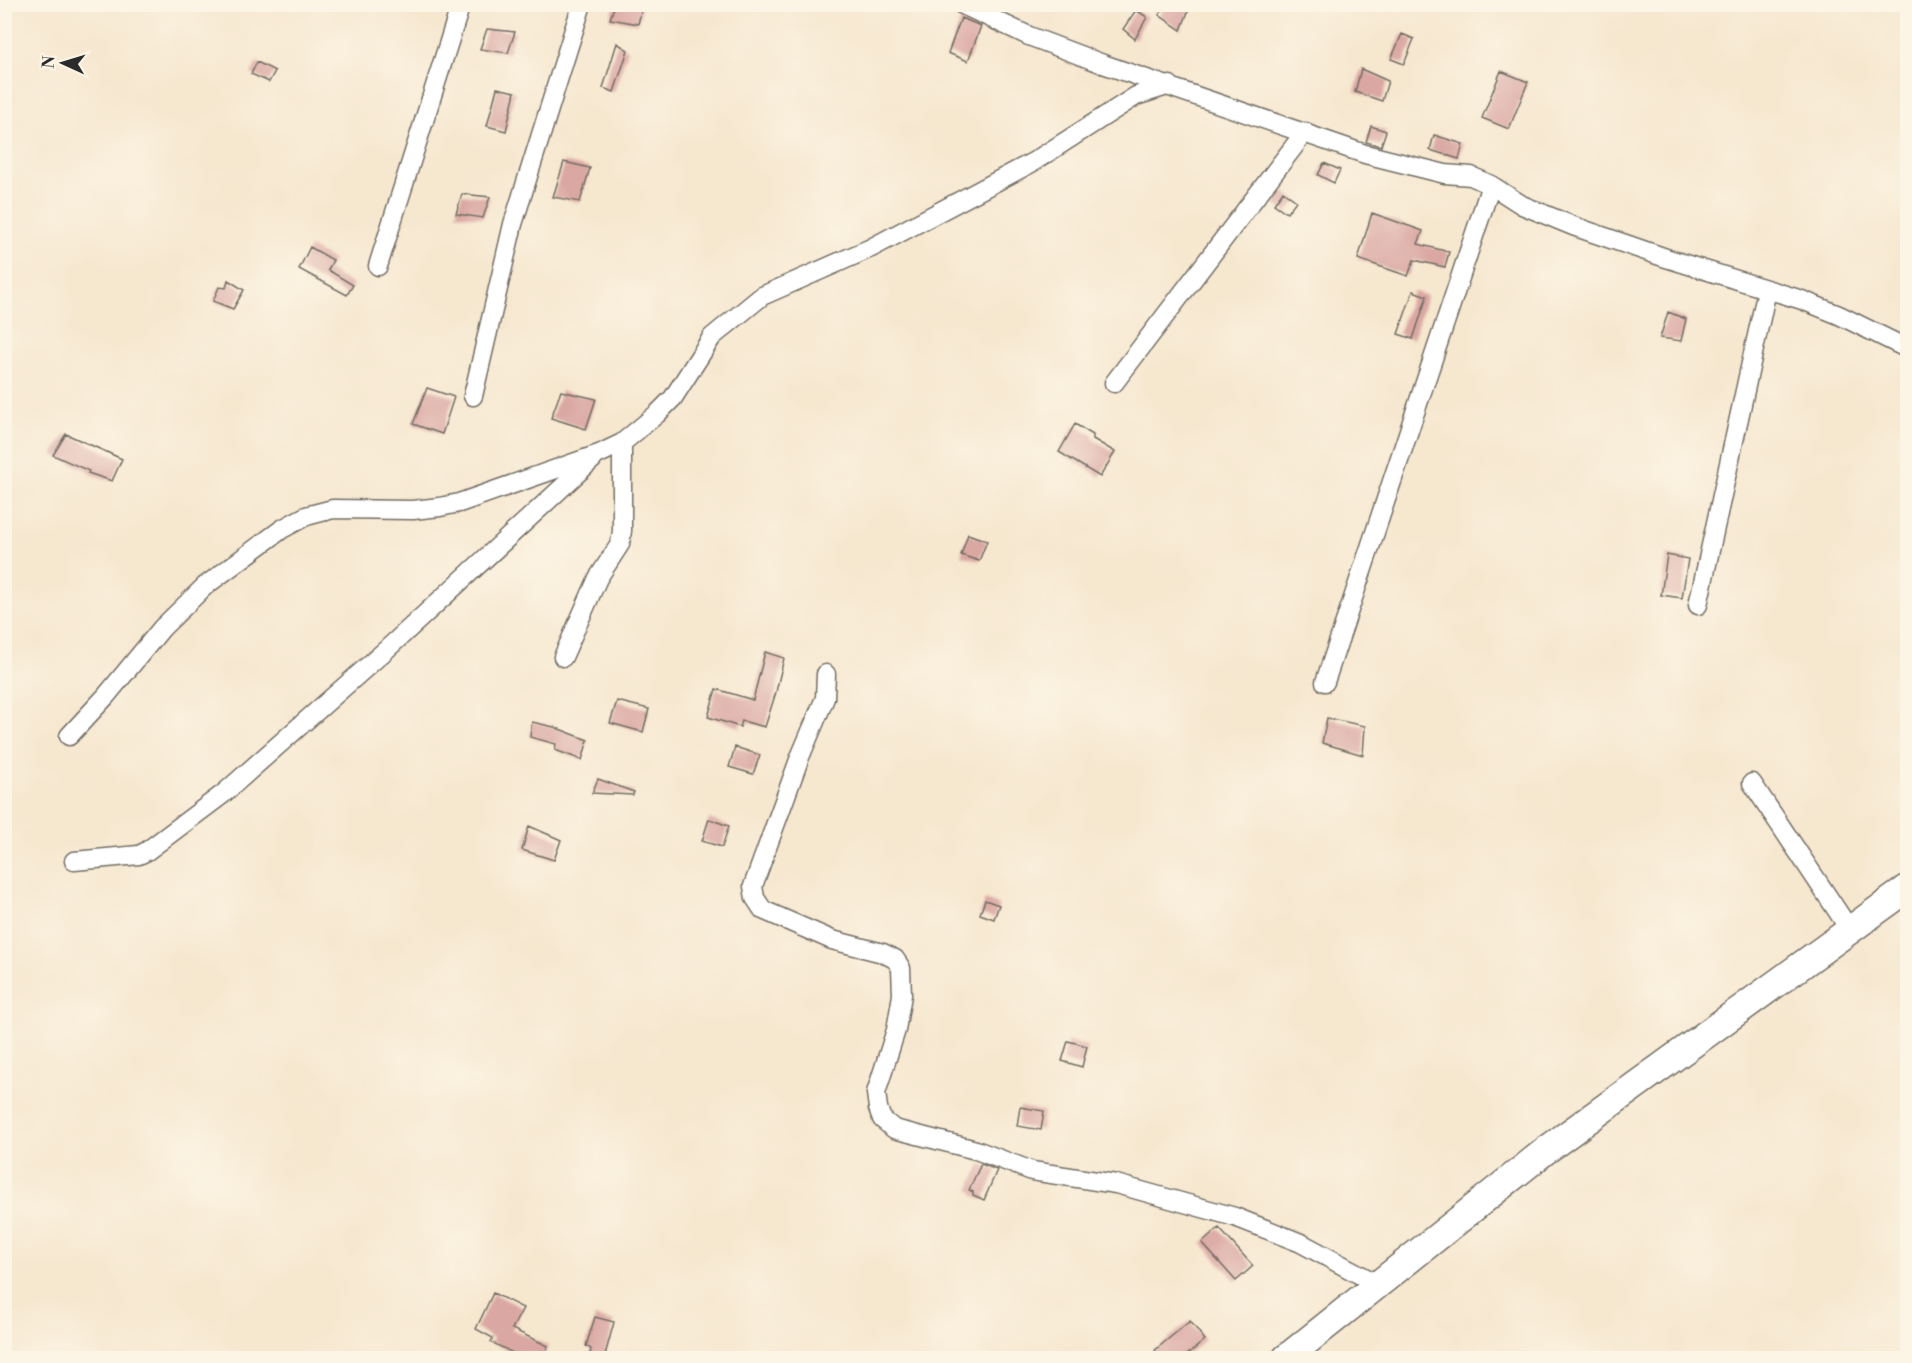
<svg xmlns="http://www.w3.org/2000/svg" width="1912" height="1363" font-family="'Libre Bodoni',serif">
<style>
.building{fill:#daa7a2}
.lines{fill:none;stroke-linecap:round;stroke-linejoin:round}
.minor-casing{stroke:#726d64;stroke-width:21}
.primary-casing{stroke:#726d64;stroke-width:30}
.minor{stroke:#fff;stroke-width:18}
.primary{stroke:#fff;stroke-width:27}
</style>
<rect width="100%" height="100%" fill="#fcf5e5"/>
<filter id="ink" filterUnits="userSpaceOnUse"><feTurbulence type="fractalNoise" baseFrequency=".0167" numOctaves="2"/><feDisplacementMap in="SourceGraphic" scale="12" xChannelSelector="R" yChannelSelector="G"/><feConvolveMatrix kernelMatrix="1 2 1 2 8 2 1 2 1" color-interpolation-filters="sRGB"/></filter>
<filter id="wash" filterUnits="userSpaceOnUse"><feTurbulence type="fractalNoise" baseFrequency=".008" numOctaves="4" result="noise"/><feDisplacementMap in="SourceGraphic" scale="24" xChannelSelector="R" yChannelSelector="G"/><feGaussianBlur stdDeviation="1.35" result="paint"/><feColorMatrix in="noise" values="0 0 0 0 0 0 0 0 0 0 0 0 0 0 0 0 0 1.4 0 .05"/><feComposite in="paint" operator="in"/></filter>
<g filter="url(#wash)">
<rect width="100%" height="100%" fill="#f6e7cf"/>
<g id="blocks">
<path class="building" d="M615,4H643L638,24L610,19Z
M1166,4H1191L1181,30L1159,15Z
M1136,10L1147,17L1135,39L1123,29Z
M961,18L981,26L968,61L948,53Z
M487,29L515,32L508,53L480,49Z
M1402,34L1414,39L1404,64L1391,59Z
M617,43L628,50L614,92L603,88Z
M257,62L275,71L269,82L251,74Z
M1361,69L1388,81L1382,101L1355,92Z
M1501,71L1528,82L1509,129L1482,118Z
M497,88L515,92L506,131L487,126Z
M1371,126L1386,131L1381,146L1366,142Z
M1434,135L1463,144L1459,159L1430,150Z
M564,162L590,168L580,202L553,197Z
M1324,163L1340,170L1334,183L1318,175Z
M1283,191L1296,201L1287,213L1274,204Z
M462,194L490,197L483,218L456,214Z
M1372,213L1423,231L1418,244L1449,252L1445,267L1414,260L1408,276L1358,259Z
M310,247L333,260L328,270L353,285L347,295L299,269Z
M228,280L244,290L233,309L213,301L219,287L226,288Z
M1413,291L1427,296L1413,339L1398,334Z
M1668,312L1686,319L1681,341L1660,338Z
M427,388L454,397L442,434L413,424Z
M561,391L596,399L586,429L551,418Z
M1075,424L1093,435V439L1115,452L1100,477L1059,452Z
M66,434L122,459L112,481L88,473L89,471L53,455Z
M968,534L987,541L979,561L961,555Z
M1667,555L1688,559L1682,598L1661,595Z
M765,652L784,658L776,692L765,727L742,721L740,727L708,717L716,689L753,700Z
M617,701L649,709L643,732L610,723Z
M1327,718L1365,726L1363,755L1322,743Z
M532,722L554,727L588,740L582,760L555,750L556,744L530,737Z
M735,747L760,755L753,774L729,767Z
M598,779L634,792L633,795L592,793Z
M709,819L729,826L722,847L702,841Z
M529,826L561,840L554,860L522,850Z
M985,900L999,905L994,919L980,914Z
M1068,1041L1087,1046L1082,1067L1062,1061Z
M1020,1107L1044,1111L1041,1130L1017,1126Z
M981,1164L997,1170L984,1200L973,1195V1192L969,1190Z
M1219,1228L1253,1266L1236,1281L1202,1243Z
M493,1293L523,1308L512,1329L548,1346L543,1359H513L515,1354L491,1342L493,1338L476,1329Z
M595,1317L614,1322L604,1359H589L591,1349L586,1346Z
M1190,1321L1205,1340L1182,1359H1162L1155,1350Z"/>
</g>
</g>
<g filter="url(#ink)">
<use href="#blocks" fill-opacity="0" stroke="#726d64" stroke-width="1.5"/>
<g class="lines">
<g class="minor-casing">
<path id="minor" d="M961,4L1029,36L1103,64L1365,154L1445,174L1471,176L1491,185L1522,205L1573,226L1666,258L1802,300L1839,315L1908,349
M378,266L461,4
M1114,383L1305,132
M473,396L513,224L582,4
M1698,605L1767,290
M563,657L598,578L620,544L622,531V443
M826,674L825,698L800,757L753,886L755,898L763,910L832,940L883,953L895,959L901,968L902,995L896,1030L876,1093L878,1108L882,1119L894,1129L976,1150L1032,1171L1116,1184L1235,1217L1301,1243L1379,1285
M1325,682L1491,185
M69,736L106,696L162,628L205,586L282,529L306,516L333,509L413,510L440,507L459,503L599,454L622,443L657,414L673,398L712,337L762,296L871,248L1033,162L1136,96L1170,85
M1752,783L1850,930
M74,861L139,855L147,851L223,794L387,649L593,459"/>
</g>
<g class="primary-casing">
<path id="primary" d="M1286,1358L1545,1151L1908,888"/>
</g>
<use href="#minor" class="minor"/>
<use href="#primary" class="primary"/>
</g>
</g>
<rect width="1912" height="1363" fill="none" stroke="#fcf5e5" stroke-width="24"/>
<g transform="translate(63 63) rotate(274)" stroke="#fcf5e5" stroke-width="4.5" paint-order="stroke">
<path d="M0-4.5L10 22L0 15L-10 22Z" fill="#2b2b2b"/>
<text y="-9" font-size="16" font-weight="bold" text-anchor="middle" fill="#2b2b2b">N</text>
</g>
</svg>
